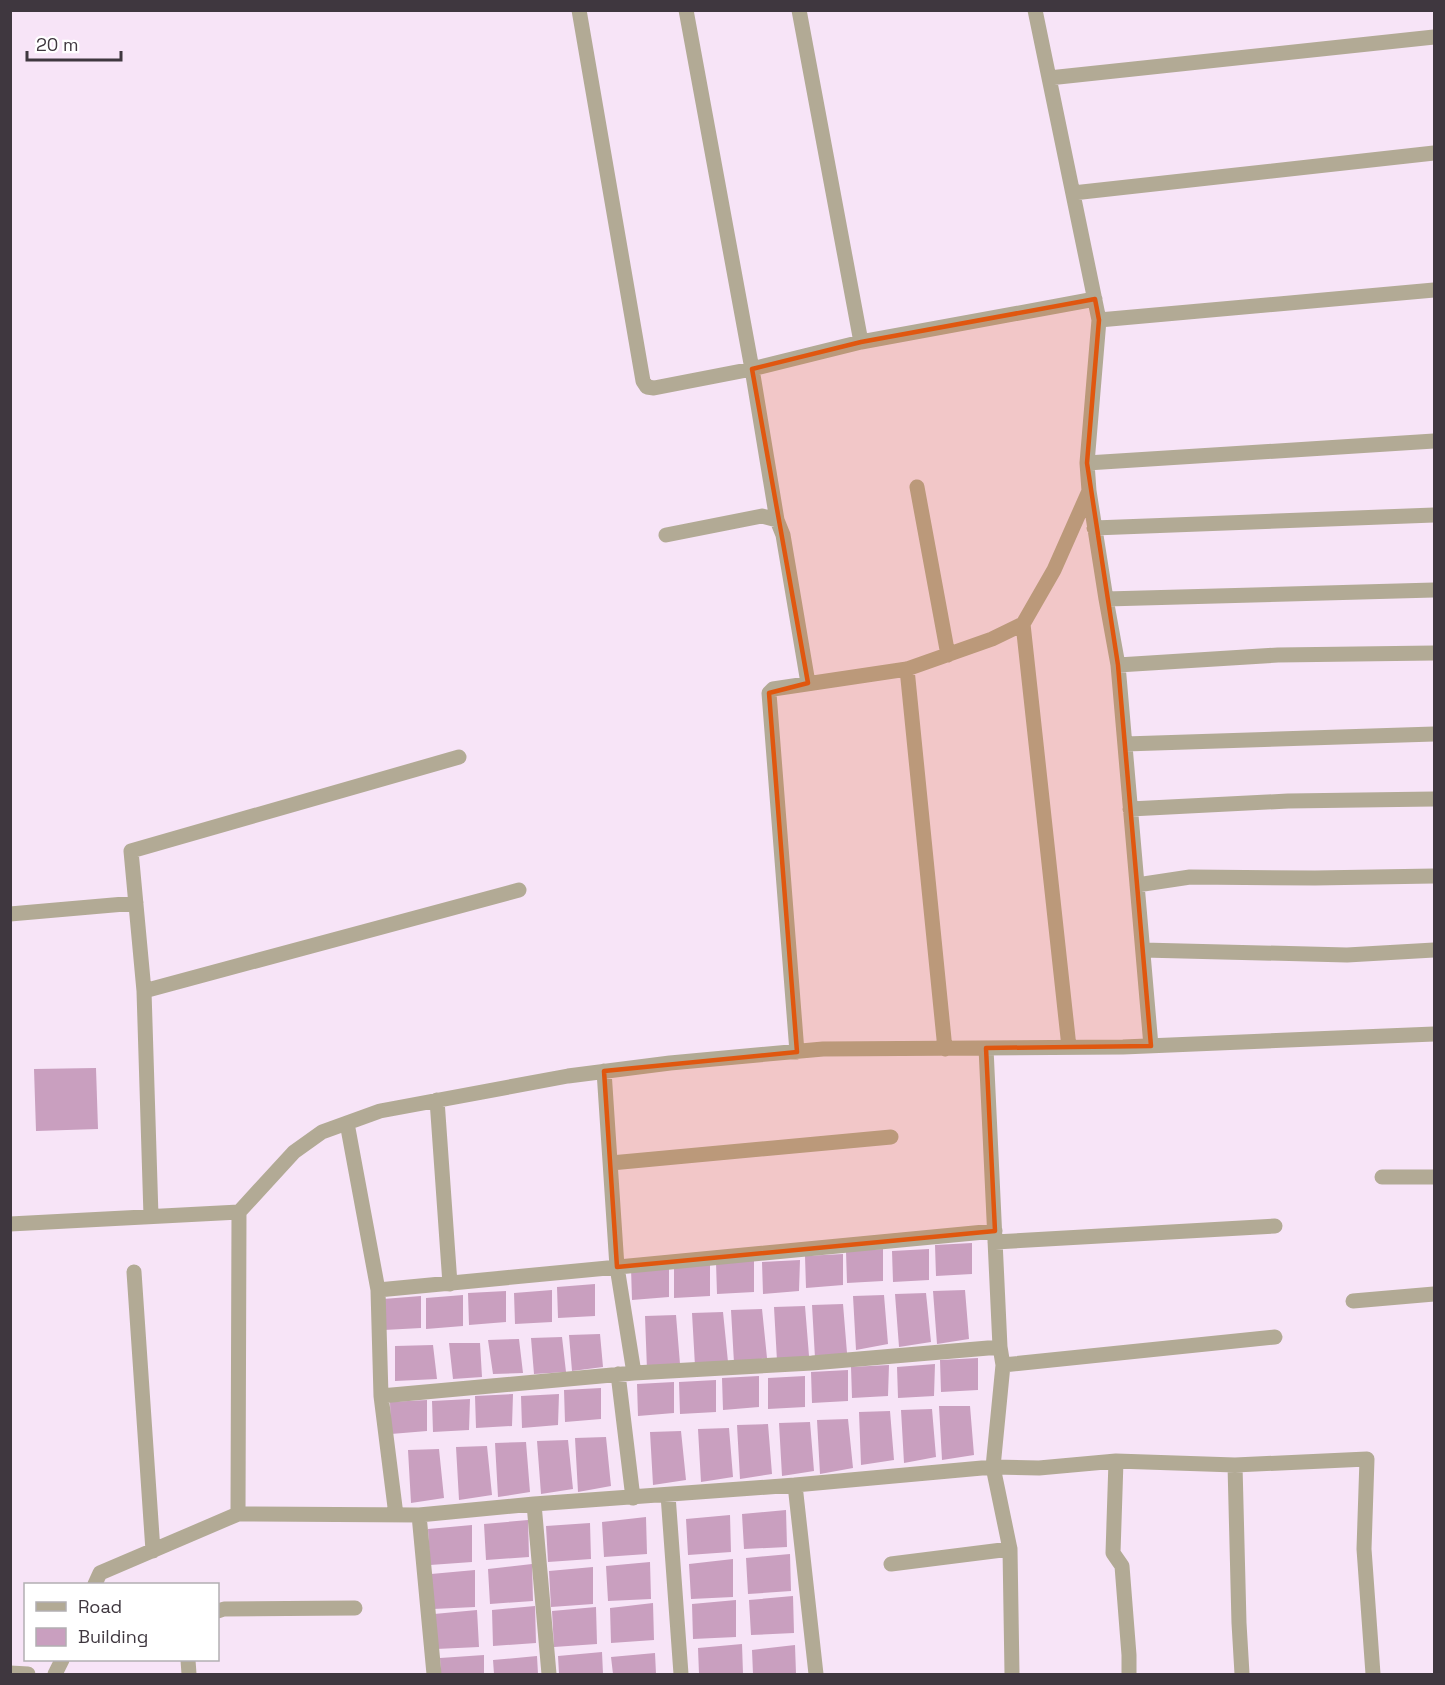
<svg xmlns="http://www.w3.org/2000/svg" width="1445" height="1685" font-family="'Space Grotesk',sans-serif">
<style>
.building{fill:#c99fbf}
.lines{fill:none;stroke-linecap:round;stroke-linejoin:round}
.minor{stroke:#b2aa95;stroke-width:15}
.marked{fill:#e0570f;fill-opacity:0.2;stroke:#e0570f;stroke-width:4.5;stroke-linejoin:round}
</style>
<rect width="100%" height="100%" fill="#f7e4f7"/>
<path class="building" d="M96,1068L98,1129L36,1131L34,1069Z
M972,1243V1274L936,1276L935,1245Z
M883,1249V1281L847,1283L846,1251Z
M929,1249V1280L893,1282L892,1251Z
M843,1254V1285L806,1288L805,1256Z
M754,1260V1292L717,1294L716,1262Z
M800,1260L799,1291L763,1294L762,1262Z
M710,1265V1296L674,1298V1267Z
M669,1266V1297L632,1300L631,1268Z
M595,1284V1316L558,1318L557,1287Z
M552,1290V1322L515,1324L514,1293Z
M965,1290L969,1339L937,1344L933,1291Z
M506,1291V1322L469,1325L468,1293Z
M926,1293L931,1342L899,1347L895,1294Z
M463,1295V1326L426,1329V1298Z
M884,1295L888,1344L856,1350L853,1296Z
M421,1296V1328L384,1330L383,1299Z
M843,1304L847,1353L815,1358L812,1305Z
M805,1306L809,1356L777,1361L774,1307Z
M762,1309L767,1358L734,1363L731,1310Z
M723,1312L728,1362L695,1366L692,1313Z
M676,1315L680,1364L647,1370L645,1316Z
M600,1334L603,1367L572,1371L569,1335Z
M562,1337L566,1372L534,1374L531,1338Z
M519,1339L523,1373L493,1374L488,1340Z
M449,1343H480L482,1377L453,1379Z
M433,1345L437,1379L395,1381V1346Z
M978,1358V1390L941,1392L940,1360Z
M935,1364L934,1396L898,1398L897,1367Z
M889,1365L888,1396L852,1398L851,1367Z
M848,1370V1401L812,1403L811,1372Z
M759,1376V1407L723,1410L722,1378Z
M805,1376V1407L768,1409V1378Z
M716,1380V1412L680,1414L679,1382Z
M674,1382V1413L638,1416L637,1384Z
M601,1388V1419L565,1422L564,1390Z
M513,1394L512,1426L476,1428L475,1396Z
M559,1394L558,1425L522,1428L521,1396Z
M470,1399L469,1430L433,1432L432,1401Z
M427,1400V1431L391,1434L390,1402Z
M939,1406H970L974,1455L942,1460Z
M932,1409L936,1457L904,1463L901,1410Z
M890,1411L894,1460L861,1465L859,1412Z
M848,1419L853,1468L820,1474L817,1420Z
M810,1422L814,1471L782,1476L779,1423Z
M768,1424L772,1474L740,1479L737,1425Z
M729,1428L733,1477L701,1482L698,1429Z
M681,1431L686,1480L653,1485L650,1432Z
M606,1437L611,1486L578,1492L575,1438Z
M568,1440L573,1489L541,1494L537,1441Z
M526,1442L530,1492L498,1497L495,1443Z
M487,1446L492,1495L459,1500L456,1447Z
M439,1449L444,1498L411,1503L408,1450Z
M786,1510L787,1547L744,1549L742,1514Z
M730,1515L731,1552L688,1555L686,1519Z
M646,1517L647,1554L604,1557L602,1522Z
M528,1520L529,1557L486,1560L484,1524Z
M590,1523L591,1559L548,1562L546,1526Z
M472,1525V1562L430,1565L428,1529Z
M790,1554L791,1591L748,1594L746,1558Z
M733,1559V1597L691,1599L689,1564Z
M650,1562L651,1599L608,1601L606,1566Z
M532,1564L533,1601L490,1604L488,1569Z
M593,1567V1604L551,1607L549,1571Z
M475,1570V1607L433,1609L431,1574Z
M793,1596L794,1633L751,1635L749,1600Z
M736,1600V1637L693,1639L692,1604Z
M653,1603L654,1640L611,1643L610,1608Z
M535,1606L536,1643L493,1646L492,1610Z
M596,1607L597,1644L554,1647L552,1611Z
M477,1610L479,1647L436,1649L434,1614Z
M742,1644L743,1674H699L698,1648Z
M795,1645L796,1674H753L752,1650Z
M602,1652L603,1674H559L558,1656Z
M655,1653L656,1674H613L611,1657Z
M484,1655V1674H441L440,1658Z
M537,1656L538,1674H494L493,1660Z"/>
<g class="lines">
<path class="minor" d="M579,10L643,381L647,387L654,388L752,369L861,342L1095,299
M686,10L752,369L777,520
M799,10L861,342
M1049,78L1434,37
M1073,193L1434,153
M1099,320L1434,290
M1087,463L1434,441
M917,487L948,655
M1089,491L1106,599L1118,665L1151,1046
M1094,528L1434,515
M666,535L762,516L777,520L783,535L808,683
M1106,599L1434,590
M1023,624L1069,1047
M1118,665L1278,655L1434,653
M907,669L945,1049
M1125,744L1434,734
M1130,809L1288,801L1434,799
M1137,885L1190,877L1315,878L1434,876
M10,914L136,903
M1143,950L1347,955L1434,950
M144,991L131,851L459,757
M797,1052L769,693L773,689L907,669L992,639L1023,624L1054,570L1089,491L1087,463L1099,320L1035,10
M604,1071L617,1267L634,1373
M437,1100L450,1284
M347,1123L378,1290L381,1396L396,1515
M611,1163L891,1137
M1382,1177H1434
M151,1216L144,991L519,890
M10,1224L239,1212
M995,1242L1275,1226
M134,1272L153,1551
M378,1290L995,1231
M1353,1301L1434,1294
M1003,1365L1275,1337
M618,1374L633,1498
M381,1396L634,1373L812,1363L1000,1347L986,1048
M1116,1461L1113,1553L1122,1566L1129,1655V1674
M795,1485L816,1674
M668,1495L681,1674
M534,1504L549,1674
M238,1514L419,1515L534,1504L795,1485L993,1467L1039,1468L1116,1461L1235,1465
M419,1515L434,1674
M1010,1549L1012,1674
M891,1564L1010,1549L993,1467L1003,1365L1000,1347
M95,1584L100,1573L238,1514L239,1212L294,1152L322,1132L380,1111L568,1076L670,1063L823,1049L1123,1047L1434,1034
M218,1611L224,1609L355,1608
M188,1660L189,1674
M10,1673L28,1674
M55,1674L62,1660
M1242,1674L1239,1623L1235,1465L1367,1459L1364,1549L1373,1674"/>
</g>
<path class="marked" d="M1095,299L1099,320L1087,463L1118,665L1151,1046L986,1048L995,1231L617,1267L604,1071L797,1052L769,693L808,683L752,369L861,342Z"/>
<rect width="1445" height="1685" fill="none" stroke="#3f373f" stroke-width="24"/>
<rect x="24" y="1583" width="195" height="78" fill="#ffffff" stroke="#b2afb2" stroke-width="1.5"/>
<rect x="36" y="1602" width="30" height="9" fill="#b2aa95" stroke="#b2afb2" stroke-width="1.5"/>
<text x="78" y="1613" font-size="18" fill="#3f373f">Road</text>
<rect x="36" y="1628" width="30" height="18" fill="#c99fbf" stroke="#b2afb2" stroke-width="1.5"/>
<text x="78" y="1643" font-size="18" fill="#3f373f">Building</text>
<path d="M27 51v9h94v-9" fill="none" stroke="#3f373f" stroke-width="3"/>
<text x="36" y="51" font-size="18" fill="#3f373f" stroke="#ffffff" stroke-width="4.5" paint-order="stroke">20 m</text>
</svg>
